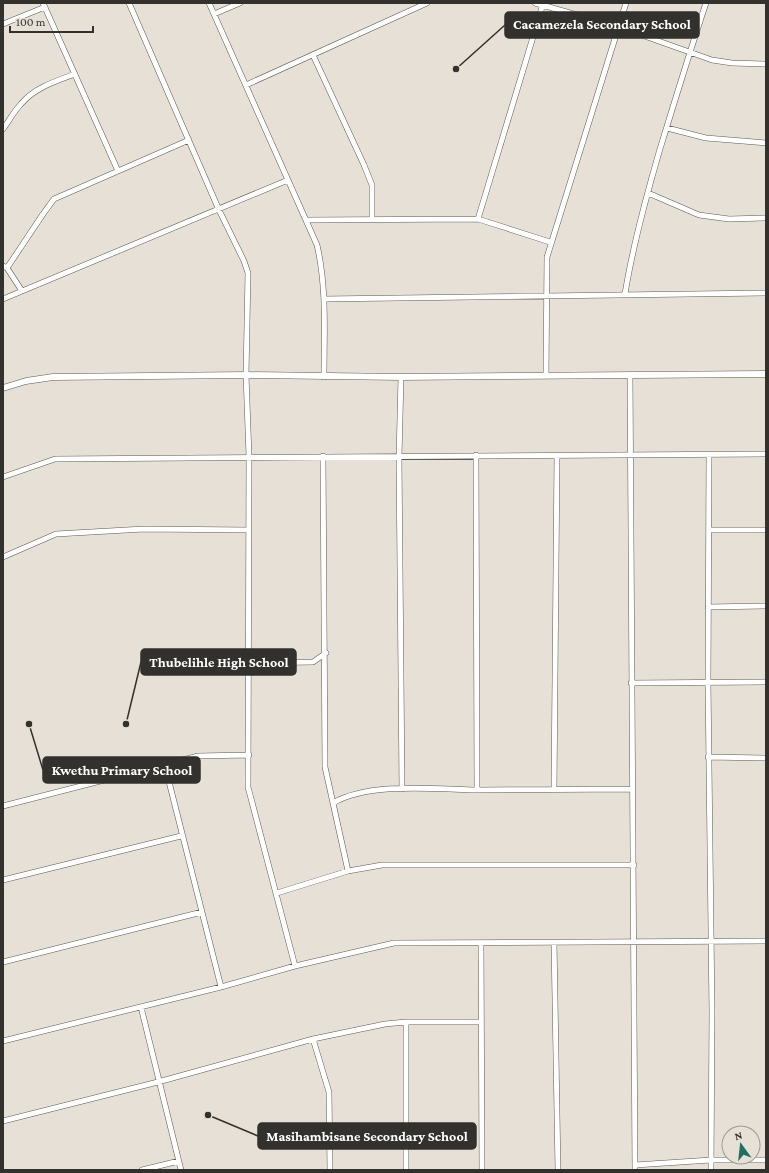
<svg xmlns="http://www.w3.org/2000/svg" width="769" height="1173" font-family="'Crimson Pro',serif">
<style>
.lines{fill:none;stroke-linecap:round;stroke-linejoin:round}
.minor-casing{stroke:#5e5951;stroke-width:6}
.tertiary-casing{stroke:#5e5951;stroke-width:7}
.minor{stroke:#fff;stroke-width:5}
.tertiary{stroke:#fff;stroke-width:6}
.leader{fill:none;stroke:#33312e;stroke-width:1.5}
.callout-dot{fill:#33312e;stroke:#e6e0d7;stroke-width:1.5}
.callout{fill:#33312e;stroke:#33312e;stroke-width:1.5}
.callout-label{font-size:14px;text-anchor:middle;font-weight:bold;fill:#fff}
</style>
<rect width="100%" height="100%" fill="#e6e0d7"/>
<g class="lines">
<g class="minor-casing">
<path id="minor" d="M43,3L118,171
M129,3L219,210L244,261L248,273L246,375L249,456L248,787L295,966
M209,3L317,245C327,288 324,333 324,377
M535,3L619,27L712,60L732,63L766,64
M214,14L240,3
M3,24L45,7
M313,55L364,165L372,185V219
M246,85L427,3
M667,128L706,138L766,143
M3,129C9,121 14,111 21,104C34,88 56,81 75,74
M648,193L699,215L729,219L766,218
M478,219L543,4
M307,220L478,219L550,242
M3,266L7,268L22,291
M7,268L43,214L54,199L189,140
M625,294C633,244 646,197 660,149C675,100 690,51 706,3
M3,299L288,180
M324,299L766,293
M546,375L547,257L626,3
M630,375L635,1170
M401,377L399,457L402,789
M476,455L477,790
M709,455L708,683L712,1012L711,1170
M323,456L325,767L348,871
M3,477L55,459L766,454
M709,530H766
M3,557L56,534L144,529L248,530
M708,607L766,606
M249,663L313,662L326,653
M631,683L766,682
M708,757L766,758
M165,766L221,987
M554,789L557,456
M333,803C369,782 435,789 476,790C528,790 580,789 632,789
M3,806L198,756L249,755
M3,880L181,836
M277,893L348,871L382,865H634
M554,942L558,1170
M481,943L482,1170
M3,962L202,912
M141,1007L181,1170
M406,1022V1170
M313,1039L329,1092L330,1170
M3,1041L221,987L295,966L394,943L766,941
M3,1121L158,1082L313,1039L385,1024L406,1022H481
M635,1165L711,1160H766
M142,1170L179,1161"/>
</g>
<g class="tertiary-casing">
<path id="tertiary" d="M3,388L26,381L53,377L246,375L401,377L766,374"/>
</g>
<use href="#minor" class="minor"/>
<use href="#tertiary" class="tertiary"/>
</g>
<path class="leader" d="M456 69L505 25M126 724L141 662M29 724L43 770M208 1115L258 1136"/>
<g class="callout-dot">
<circle cx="456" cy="69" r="4"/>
<circle cx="126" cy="724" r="4"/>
<circle cx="29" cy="724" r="4"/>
<circle cx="208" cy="1115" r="4"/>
</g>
<g class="callout">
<rect x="505" y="12" width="194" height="26" rx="4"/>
<rect x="141" y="649" width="155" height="26" rx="4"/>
<rect x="43" y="757" width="157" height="26" rx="4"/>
<rect x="258" y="1123" width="218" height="26" rx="4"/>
</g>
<g class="callout-label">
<text x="602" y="29">Cacamezela Secondary School</text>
<text x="219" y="667">Thubelihle High School</text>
<text x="122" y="775">Kwethu Primary School</text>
<text x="367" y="1141">Masihambisane Secondary School</text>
</g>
<rect width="769" height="1173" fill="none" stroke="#33312e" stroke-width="8"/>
<g transform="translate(741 1145) rotate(345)"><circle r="19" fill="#e6e0d7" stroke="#9e9a93"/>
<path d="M0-3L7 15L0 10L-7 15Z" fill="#246d65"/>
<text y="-6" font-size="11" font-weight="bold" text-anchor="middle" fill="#33312e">N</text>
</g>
<path d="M10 26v6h83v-6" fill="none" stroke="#33312e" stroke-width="2"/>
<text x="16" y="26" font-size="12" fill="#33312e" stroke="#e6e0d7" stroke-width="3" paint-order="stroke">100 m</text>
</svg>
